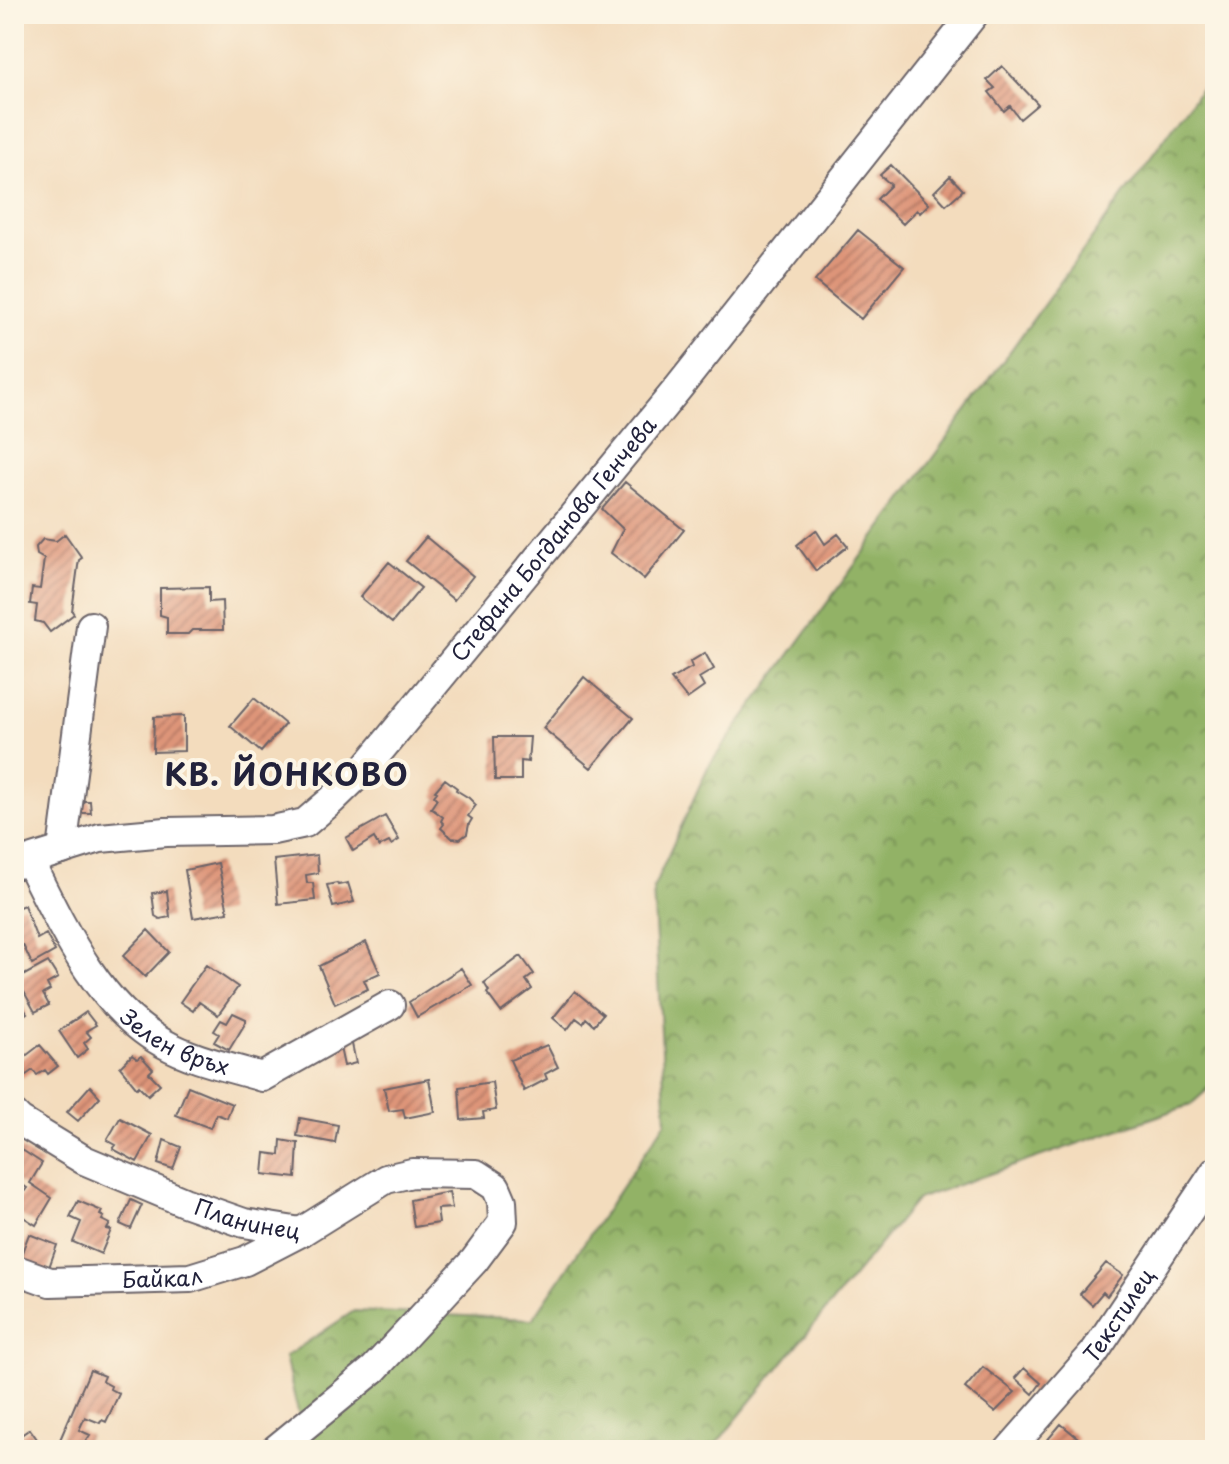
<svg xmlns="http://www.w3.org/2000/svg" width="1229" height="1464" font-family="'Playpen Sans',sans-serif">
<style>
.forest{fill:url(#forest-crowns);stroke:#5a6a50;stroke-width:2}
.building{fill:url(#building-hatch)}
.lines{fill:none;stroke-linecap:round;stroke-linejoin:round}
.minor-casing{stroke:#6b6368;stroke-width:32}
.minor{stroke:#fff;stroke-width:28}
.labels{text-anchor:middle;stroke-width:8;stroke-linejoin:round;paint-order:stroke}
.street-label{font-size:22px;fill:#22223b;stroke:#fcf5e5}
.district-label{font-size:30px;font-weight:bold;letter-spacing:2px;fill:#22223b;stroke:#fcf5e5}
</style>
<defs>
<pattern id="forest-crowns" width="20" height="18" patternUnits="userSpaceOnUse" patternTransform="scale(2)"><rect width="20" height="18" fill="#92b266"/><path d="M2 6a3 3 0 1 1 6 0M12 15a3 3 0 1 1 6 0" fill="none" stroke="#779055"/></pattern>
<pattern id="building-hatch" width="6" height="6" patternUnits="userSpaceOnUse" patternTransform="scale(2)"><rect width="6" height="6" fill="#de9579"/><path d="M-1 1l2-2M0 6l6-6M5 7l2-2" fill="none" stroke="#b47964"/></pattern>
</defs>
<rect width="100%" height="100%" fill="#fcf5e5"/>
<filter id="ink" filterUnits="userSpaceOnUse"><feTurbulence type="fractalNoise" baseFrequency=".0125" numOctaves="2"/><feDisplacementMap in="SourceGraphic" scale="16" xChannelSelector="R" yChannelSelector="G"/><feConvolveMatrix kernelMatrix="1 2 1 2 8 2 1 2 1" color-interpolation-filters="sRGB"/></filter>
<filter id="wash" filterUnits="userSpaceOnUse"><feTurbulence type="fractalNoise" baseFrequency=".006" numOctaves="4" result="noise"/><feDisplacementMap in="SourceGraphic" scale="32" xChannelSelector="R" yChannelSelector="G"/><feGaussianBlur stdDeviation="1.8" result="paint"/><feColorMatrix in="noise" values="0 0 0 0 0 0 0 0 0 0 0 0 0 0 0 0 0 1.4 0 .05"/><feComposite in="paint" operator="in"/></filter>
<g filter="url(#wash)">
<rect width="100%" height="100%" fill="#f3dcbd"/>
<path class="forest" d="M1215,69V1083L1190,1105L917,1199L717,1443L701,1450H307L285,1357L354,1311L533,1319L666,1121L653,889L708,767Z"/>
<g id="blocks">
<path class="building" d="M1002,66L1038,104L1020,119L1010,106L1004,111L989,92L995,88L987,80Z
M891,165L929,204L920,213L917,210L903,224L877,199L891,185L880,175Z
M950,176L963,190L946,205L934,192Z
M858,230L904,267L861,319L815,281Z
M625,482L684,530L644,579L611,553L623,529L602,509Z
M816,530L825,544L838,534L848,546L816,571L797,545Z
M65,534L82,558L79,560L78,566L72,611L74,614L50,632L43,623L35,621L37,605L30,604L32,588L40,589L44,559L37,555L36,547L43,539L56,541Z
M426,537L473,576L454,600L406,561Z
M389,562L421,588L392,623L360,597Z
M209,587V602L222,601L223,630H192L188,634H167V617L160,615V588Z
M705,653L714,669L699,678L704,687L687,699L671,679L692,667L690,662Z
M584,677L633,718L591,768L543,728Z
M254,698L285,724L261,752L230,726Z
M184,716V751L153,752L154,717Z
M494,737H530L528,762L521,761V780H495Z
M445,779L457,788L456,790L469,798L476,805L468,816L472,819L469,824L467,834L460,839L452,838L441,828L444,824L441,821L443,817L431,808L437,799L434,796L437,792L435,791Z
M78,801H90L91,813H79Z
M385,816L399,840L391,845L389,842L379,847L374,838L353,851L346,838Z
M317,855L318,873L306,875L307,883H313L315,900L278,904L274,860Z
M218,863L228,912L193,918L185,870Z
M337,883L338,885L348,883L354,902L333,907L327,885Z
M167,891L170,917L160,919L155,916L152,893Z
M24,905L37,939L46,934L55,951L32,964L23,945L14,949V909Z
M148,930L169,952L145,977L123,956Z
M366,942L380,973L364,980L368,989L335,1004L319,966Z
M521,956L534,974L526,980L532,989L501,1012L487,993L489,991L484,983Z
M48,962L58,978L47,984L50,990L43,994L49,1005L35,1012L17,979Z
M206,965L238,987L218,1015L199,1002L193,1011L180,1002Z
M461,968L472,985L417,1017L409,1002Z
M575,991L603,1014L594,1025L586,1018L583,1023L576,1018L567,1030L553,1018Z
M14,994L27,1013L14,1022Z
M86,1012L96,1025L86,1031L91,1037L84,1043L88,1049L77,1058L59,1031Z
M233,1013L246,1019V1022L229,1050L214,1042L219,1034L214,1031L221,1020L227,1023Z
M351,1039L356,1063L344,1066L339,1043Z
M40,1045L58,1066L48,1074L45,1070L37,1075L33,1070L22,1078L14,1068V1065Z
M547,1045L558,1067L545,1074L547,1079L524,1091L510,1060Z
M132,1055L137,1059L141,1056L153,1069L149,1073L160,1084L148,1095L139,1086L137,1088L120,1067Z
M429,1079L435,1112L405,1118L403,1109L389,1111L384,1088Z
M492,1082L496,1110L483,1112L484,1118L461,1120L459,1087Z
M90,1086L100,1097L78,1121L67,1112Z
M188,1086L232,1104L227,1118L216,1114L210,1128L176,1115Z
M120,1118L152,1135L137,1162L113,1149L116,1145L107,1140Z
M300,1118L338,1125L335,1143L297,1136Z
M164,1140L181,1147L173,1169L158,1164Z
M281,1140L298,1143L296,1178L263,1174L265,1153L280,1155Z
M16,1146L42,1163L30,1183L52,1198L36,1225L14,1211V1205L27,1188L14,1179V1150Z
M449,1192L452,1208L437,1209L439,1223L414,1227L410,1200Z
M131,1200L142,1205L131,1229L120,1224Z
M78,1201L102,1211L100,1215L104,1217L102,1220L110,1224L107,1229L111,1230L101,1254L73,1242L81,1222L70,1217Z
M29,1234L57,1245L47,1273L18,1263Z
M1106,1263L1123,1275L1107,1296L1103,1292L1092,1305L1080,1294Z
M983,1367L1015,1392L995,1412L965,1388Z
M1024,1368L1041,1383L1033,1394L1015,1378Z
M90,1370L104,1376L102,1381L111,1386L110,1389L119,1394L106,1422L102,1420L100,1423L85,1417L79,1430L90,1435L86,1441L88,1443L85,1450L56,1449Z
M1061,1424L1078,1438L1073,1444L1081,1450H1039Z
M30,1429L39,1442L26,1450H15L14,1440Z"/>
</g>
</g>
<g filter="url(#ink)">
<use href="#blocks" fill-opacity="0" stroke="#6b6368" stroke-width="2"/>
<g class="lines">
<g class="minor-casing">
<g id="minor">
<path d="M62,850L91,626"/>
<path id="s1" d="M29,861C61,925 98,1007 163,1043C193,1060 229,1067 262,1077L390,1005"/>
<path id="s2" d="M14,865L100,838L166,832L273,830L305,823L332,800L367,766L679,387L974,14"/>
<path id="s3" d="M14,1115L20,1121L84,1160L184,1202L244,1223L301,1232"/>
<path id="s4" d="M14,1269L50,1282L190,1278L245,1261L301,1232L386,1179L412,1173L476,1174L496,1187L502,1201L503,1222L474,1261L374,1369L275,1450"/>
<path id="s5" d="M1009,1450L1094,1353L1215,1172"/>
</g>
</g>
<use href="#minor" class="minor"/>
</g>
</g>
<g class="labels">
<g class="street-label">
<text dy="8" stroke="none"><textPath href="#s2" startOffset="674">Стефана Богданова Генчева</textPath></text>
<text dy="8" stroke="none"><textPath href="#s1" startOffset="240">Зелен връх</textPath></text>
<text dy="8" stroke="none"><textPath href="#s3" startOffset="258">Планинец</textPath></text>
<text dy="8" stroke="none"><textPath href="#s4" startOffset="150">Байкал</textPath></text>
<text dy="8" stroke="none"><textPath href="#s5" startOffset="174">Текстилец</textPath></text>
</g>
<g class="district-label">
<text x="287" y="786">КВ. ЙОНКОВО</text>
</g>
</g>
<rect width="1229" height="1464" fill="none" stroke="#fcf5e5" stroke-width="48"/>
</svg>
